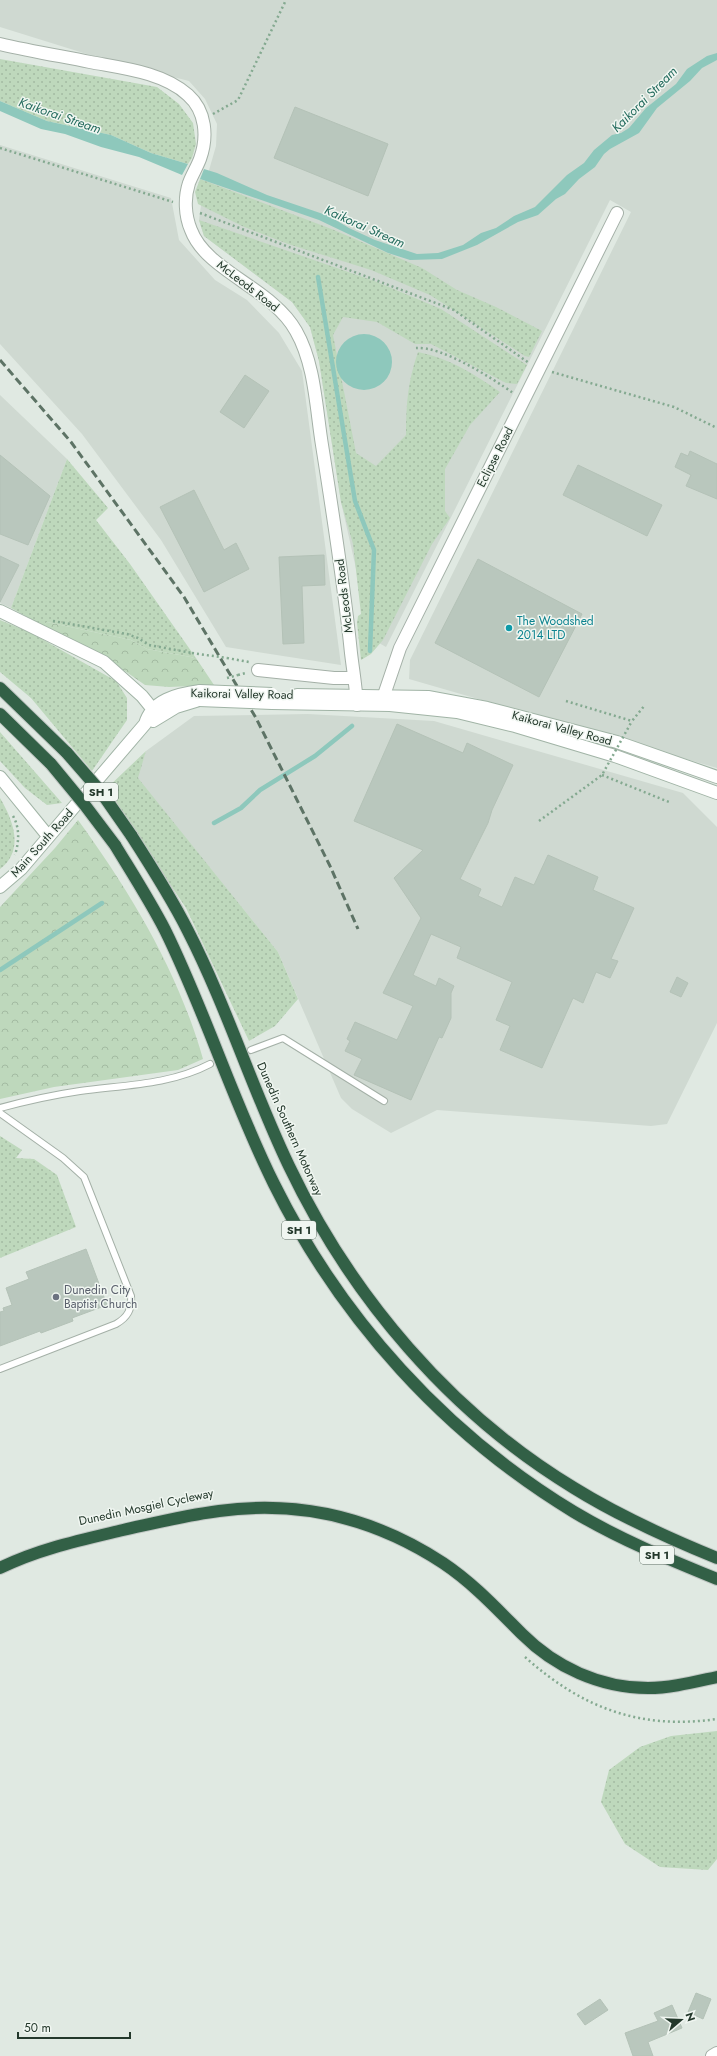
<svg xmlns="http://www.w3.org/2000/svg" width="717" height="2056" font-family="Jost,sans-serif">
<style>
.built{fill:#cfd9d1}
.grass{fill:url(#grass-dots)}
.forest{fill:url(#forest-crowns)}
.water{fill:#8ec8bc}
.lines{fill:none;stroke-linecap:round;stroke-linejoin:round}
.stream{stroke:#8ec8bc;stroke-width:4.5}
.building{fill:#b9c7bd;stroke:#b4c2b7}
.service-casing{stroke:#a4b0a7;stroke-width:8}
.minor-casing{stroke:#a4b0a7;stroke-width:14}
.secondary-casing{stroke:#a1b4a6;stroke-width:14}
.motorway-casing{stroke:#c1c7c4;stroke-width:14}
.path{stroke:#84a990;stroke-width:2.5;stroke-dasharray:2 3;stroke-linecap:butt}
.service{stroke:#fff;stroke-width:6}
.minor{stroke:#fff;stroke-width:12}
.secondary{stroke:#fff;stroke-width:12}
.motorway{stroke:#326046;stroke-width:12}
.rail{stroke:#5d7365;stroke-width:3;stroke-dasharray:8 4;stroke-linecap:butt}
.secondary-bridge-casing{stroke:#a1b4a6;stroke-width:14;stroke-linecap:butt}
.motorway-bridge-casing{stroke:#c1c7c4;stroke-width:14;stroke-linecap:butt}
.path-bridge{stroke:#84a990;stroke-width:2.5;stroke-dasharray:2 3;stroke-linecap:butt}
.secondary-bridge{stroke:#fff;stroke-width:12}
.motorway-bridge{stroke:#326046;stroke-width:12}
.culture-dot{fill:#0f9aa8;stroke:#f0f6f1;stroke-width:1.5}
.worship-dot{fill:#6b7280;stroke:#f0f6f1;stroke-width:1.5}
.labels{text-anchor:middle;stroke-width:3;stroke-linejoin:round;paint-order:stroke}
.shield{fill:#f0f6f1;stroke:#607166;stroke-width:1}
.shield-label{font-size:11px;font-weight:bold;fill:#23382b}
.street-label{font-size:12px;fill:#23382b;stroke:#f0f6f1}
.culture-label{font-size:12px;fill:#0d838f;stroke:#f0f6f1;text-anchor:start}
.worship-label{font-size:12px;fill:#5b616d;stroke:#f0f6f1;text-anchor:start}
.water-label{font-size:13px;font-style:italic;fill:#256c5e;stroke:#f0f6f1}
</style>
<defs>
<pattern id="grass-dots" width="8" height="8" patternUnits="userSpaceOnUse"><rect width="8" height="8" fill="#bed8bc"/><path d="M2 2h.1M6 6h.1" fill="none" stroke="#a3baa2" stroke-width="1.8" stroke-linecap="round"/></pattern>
<pattern id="forest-crowns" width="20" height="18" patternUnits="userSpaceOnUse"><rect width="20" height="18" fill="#bed8bc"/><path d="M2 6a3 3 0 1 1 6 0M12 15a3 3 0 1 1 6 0" fill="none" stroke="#a3baa2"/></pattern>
</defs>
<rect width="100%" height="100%" fill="#e0e9e2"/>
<path class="built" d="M0,0H717V768L409,679L410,660L631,212L610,200L386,647L365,635L357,573L341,502L319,361L310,327L292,302L204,236L199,220L203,191L216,146L217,124L205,99L189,81L106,60L0,27Z
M0,145L171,198L179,240L215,280L247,300L279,333L302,371L341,665L226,647L161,540L82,434L0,344Z
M0,395L67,459L11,608L0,603Z
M308,714L434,721L683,793L717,827V1023L667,1124L651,1126L437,1110L391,1133L352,1109L341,1098L278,952L137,778L146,751L194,716Z"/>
<path class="grass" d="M0,59L157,87L179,104L193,123L196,144L192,158L188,164L151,153L111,135L47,121L0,101Z
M200,179L334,230L422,268L457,290L496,307L542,331L529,357L525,356L430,295L371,270L288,244L242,226L198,204L195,192Z
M199,220L377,282L441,309L527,365L517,384L506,383L431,344H415L377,322L343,317L333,335L356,453L376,466L406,435C406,403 408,381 418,352C449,358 474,374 500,392L470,425L445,469V511L450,518L432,544L383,640L371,654L361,660L357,623L358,616L361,614L353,544L341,502L319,361L310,327L292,302L204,236Z
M67,459L108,508L96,520L130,564L196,658L147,649L131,640L47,622L44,626L11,608Z
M0,620L31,633L116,681L127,698V720L92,771L31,698L0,672Z
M0,732L62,803L47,805L25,788L0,761Z
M146,751L138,778L278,952L298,999L275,1026L249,1041L186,908L106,789Z
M0,798C13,820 25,850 0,869Z
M0,1136L22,1150L16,1158L34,1159L57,1175L76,1227L0,1258Z
M717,1731V1859L708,1870L660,1867L625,1844L601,1802L609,1770L640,1747L671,1736Z"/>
<path class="forest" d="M47,622L131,640L147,649L196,658L214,685L169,687L145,685L122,669L44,626Z
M78,820C131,893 178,971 203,1059L178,1070L54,1087L0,1099V907L55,848Z"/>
<path class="water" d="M717,53V60L702,68L690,81L657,108L639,133L610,149L604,154L595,167L579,179L565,194L556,199L538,215L518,222L477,245L442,259L410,260L388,253L319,220L200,179L204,169L217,173L267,195L329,216L349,228L375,240L417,254L438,253L463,245L481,233L496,228L514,216L535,207L567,175L584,163L594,150L612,135L621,133L629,128L646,108L676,84L687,69L707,56Z
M0,101L47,121L111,135L151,153L188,164L182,175L139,157L101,147L65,134L41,129L0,111Z
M336 362a28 28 0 1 1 56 0a28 28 0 1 1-56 0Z"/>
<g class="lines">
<path class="stream" d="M318,277L355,501L374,550L370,651
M214,823L241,808L260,790L315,756L352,726
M0,970L102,903"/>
</g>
<path class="building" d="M295,107L388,144L368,196L274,158Z
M245,375L269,391L244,428L220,412Z
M690,451L717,464V499L686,486L691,475L675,467L681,453L688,456Z
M0,455L50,496L28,545L0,534Z
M578,465L662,505L647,536L563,495Z
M194,490L224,550L236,543L249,569L204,592L160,507Z
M324,555L325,585L302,586L304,643L283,644L279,557Z
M0,556L19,565L0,602Z
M478,559L582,614L539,697L435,643Z
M397,724L463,753L467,743L513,765L492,810L488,823L460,879L481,889L478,896L502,907L515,877L534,885L548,855L598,877L593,890L634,908L611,959L618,961L610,978L596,972L583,1003L573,998L542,1068L500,1050L510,1026L496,1020L512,982L457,958L461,947L431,934L413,975L436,986L439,978L454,986L451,993V1018L442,1038L439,1037L411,1100L354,1075L362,1059L345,1051L350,1041L347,1039L355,1022L397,1040L413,1006L383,993L421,918L394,878L423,850L354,821Z
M677,977L688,983L681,997L670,992Z
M86,1249L107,1305L72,1318L73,1321L41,1333L40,1331L0,1346V1312L4,1311L3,1308L12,1305L6,1288L29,1279L26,1272Z
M696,1993L711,1999L703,2019L688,2012Z
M600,1999L608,2010L585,2025L577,2014Z
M672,2005L682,2028L648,2042L653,2056H633L625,2033L658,2021L654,2013Z"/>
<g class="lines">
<g class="service-casing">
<path id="service" d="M251,1050L283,1038L384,1101
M0,1108C26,1101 53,1095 80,1091C124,1085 170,1085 210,1064
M0,1113L63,1158L84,1177L131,1296C132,1309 128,1317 116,1324L0,1369"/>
</g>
<g class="minor-casing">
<path id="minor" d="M0,44C30,51 60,56 90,62C121,68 163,72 188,95C206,111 208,137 200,159C197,167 192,175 189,183C184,198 185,216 191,230C206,271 272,288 296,331C315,364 316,408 322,445C333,514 344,583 351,653C353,670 356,687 357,705
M258,670L334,678H353
M384,704V695L400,648L617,213
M712,2056L717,2053"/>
</g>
<g class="secondary-casing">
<path id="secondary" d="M0,611L104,662L142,696L159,717
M297,695L428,697L487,708L617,742L717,777
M272,703L390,705L457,712L515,726L615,756L717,793
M153,721L176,707L199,700
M0,777L48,836
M0,887L21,869L145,724C152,700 177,694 200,691"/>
</g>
<g class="motorway-casing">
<path id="motorway" d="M0,688L67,753
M0,714L51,764
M131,835C151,866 171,897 188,931C227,1007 252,1089 289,1166C351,1296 450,1413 574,1488C619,1516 668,1538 717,1558
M115,845C132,873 150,901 165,930C206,1013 233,1102 274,1184C341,1319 445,1434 574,1512C619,1539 668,1559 717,1579
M0,1568C38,1549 81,1540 123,1530C155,1523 187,1515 219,1511C300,1500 376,1519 443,1563C473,1583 497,1609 522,1634C555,1667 600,1688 648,1688C671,1688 694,1682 717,1677"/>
</g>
<path class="path" d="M213,114L238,100L286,0
M0,148L173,202
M200,213L454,310L529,363
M416,348C442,346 492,378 513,393
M552,372L674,407L717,428
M53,621L127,634L138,638L149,645L192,653
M227,658L249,662
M238,675L246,673
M566,701L632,721L645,705
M602,775L669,802
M13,816C20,828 19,842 15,855
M525,1657C582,1708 640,1730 717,1719"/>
<use href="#service" class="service"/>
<use href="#minor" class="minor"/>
<use href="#secondary" class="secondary"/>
<use href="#motorway" class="motorway"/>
<path class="rail" d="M0,360L71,442L184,597L256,718L330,866L358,929"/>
<g class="secondary-bridge-casing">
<path id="secondary-bridge" d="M200,691L272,694
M199,700L272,703"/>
</g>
<g class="motorway-bridge-casing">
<path id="motorway-bridge" d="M67,753L101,792L131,835
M51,764L84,804L115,845"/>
</g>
<path class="path-bridge" d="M192,653L227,658
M227,678L238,675
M539,821L602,775L632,721"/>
<use href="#secondary-bridge" class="secondary-bridge"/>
<use href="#motorway-bridge" class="motorway-bridge"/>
</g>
<circle class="culture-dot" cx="509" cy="628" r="4"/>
<circle class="worship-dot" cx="56" cy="1297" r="4"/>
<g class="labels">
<g class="shield">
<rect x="84" y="783" width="34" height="18" rx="3"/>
<rect x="282" y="1221" width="34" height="18" rx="3"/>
<rect x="640" y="1546" width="34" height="18" rx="3"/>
</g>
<g class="shield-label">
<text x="101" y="796">SH 1</text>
<text x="299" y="1234">SH 1</text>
<text x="657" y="1559">SH 1</text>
</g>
<g class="street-label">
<text transform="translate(248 286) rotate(38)" y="4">McLeods Road</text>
<text transform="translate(495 457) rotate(-63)" y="4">Eclipse Road</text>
<text transform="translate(344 596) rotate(-97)" y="4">McLeods Road</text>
<text transform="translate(242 694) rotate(1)" y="4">Kaikorai Valley Road</text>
<text transform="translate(562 728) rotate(15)" y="4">Kaikorai Valley Road</text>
<text transform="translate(42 843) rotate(-48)" y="4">Main South Road</text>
<text transform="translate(290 1129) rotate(66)" y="4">Dunedin Southern Motorway</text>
<text transform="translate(146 1507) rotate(-12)" y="4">Dunedin Mosgiel Cycleway</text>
</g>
<g class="culture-label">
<text x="517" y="625">The Woodshed<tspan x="517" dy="14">2014 LTD</tspan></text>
</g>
<g class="worship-label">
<text x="64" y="1294">Dunedin City<tspan x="64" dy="14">Baptist Church</tspan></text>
</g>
<g class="water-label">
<text transform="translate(644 99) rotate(-45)" y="5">Kaikorai Stream</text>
<text transform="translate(60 115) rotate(19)" y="5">Kaikorai Stream</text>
<text transform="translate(365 226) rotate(24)" y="5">Kaikorai Stream</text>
</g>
</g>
<g transform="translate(681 2020) rotate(71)" stroke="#f0f6f1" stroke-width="3" paint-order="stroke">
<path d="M0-3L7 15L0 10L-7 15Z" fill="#23382b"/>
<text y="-6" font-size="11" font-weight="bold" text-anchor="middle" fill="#23382b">N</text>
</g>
<path d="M18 2032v6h112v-6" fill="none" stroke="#23382b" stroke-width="2"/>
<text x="24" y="2032" font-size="12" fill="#23382b" stroke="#f0f6f1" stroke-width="3" paint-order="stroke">50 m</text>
</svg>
